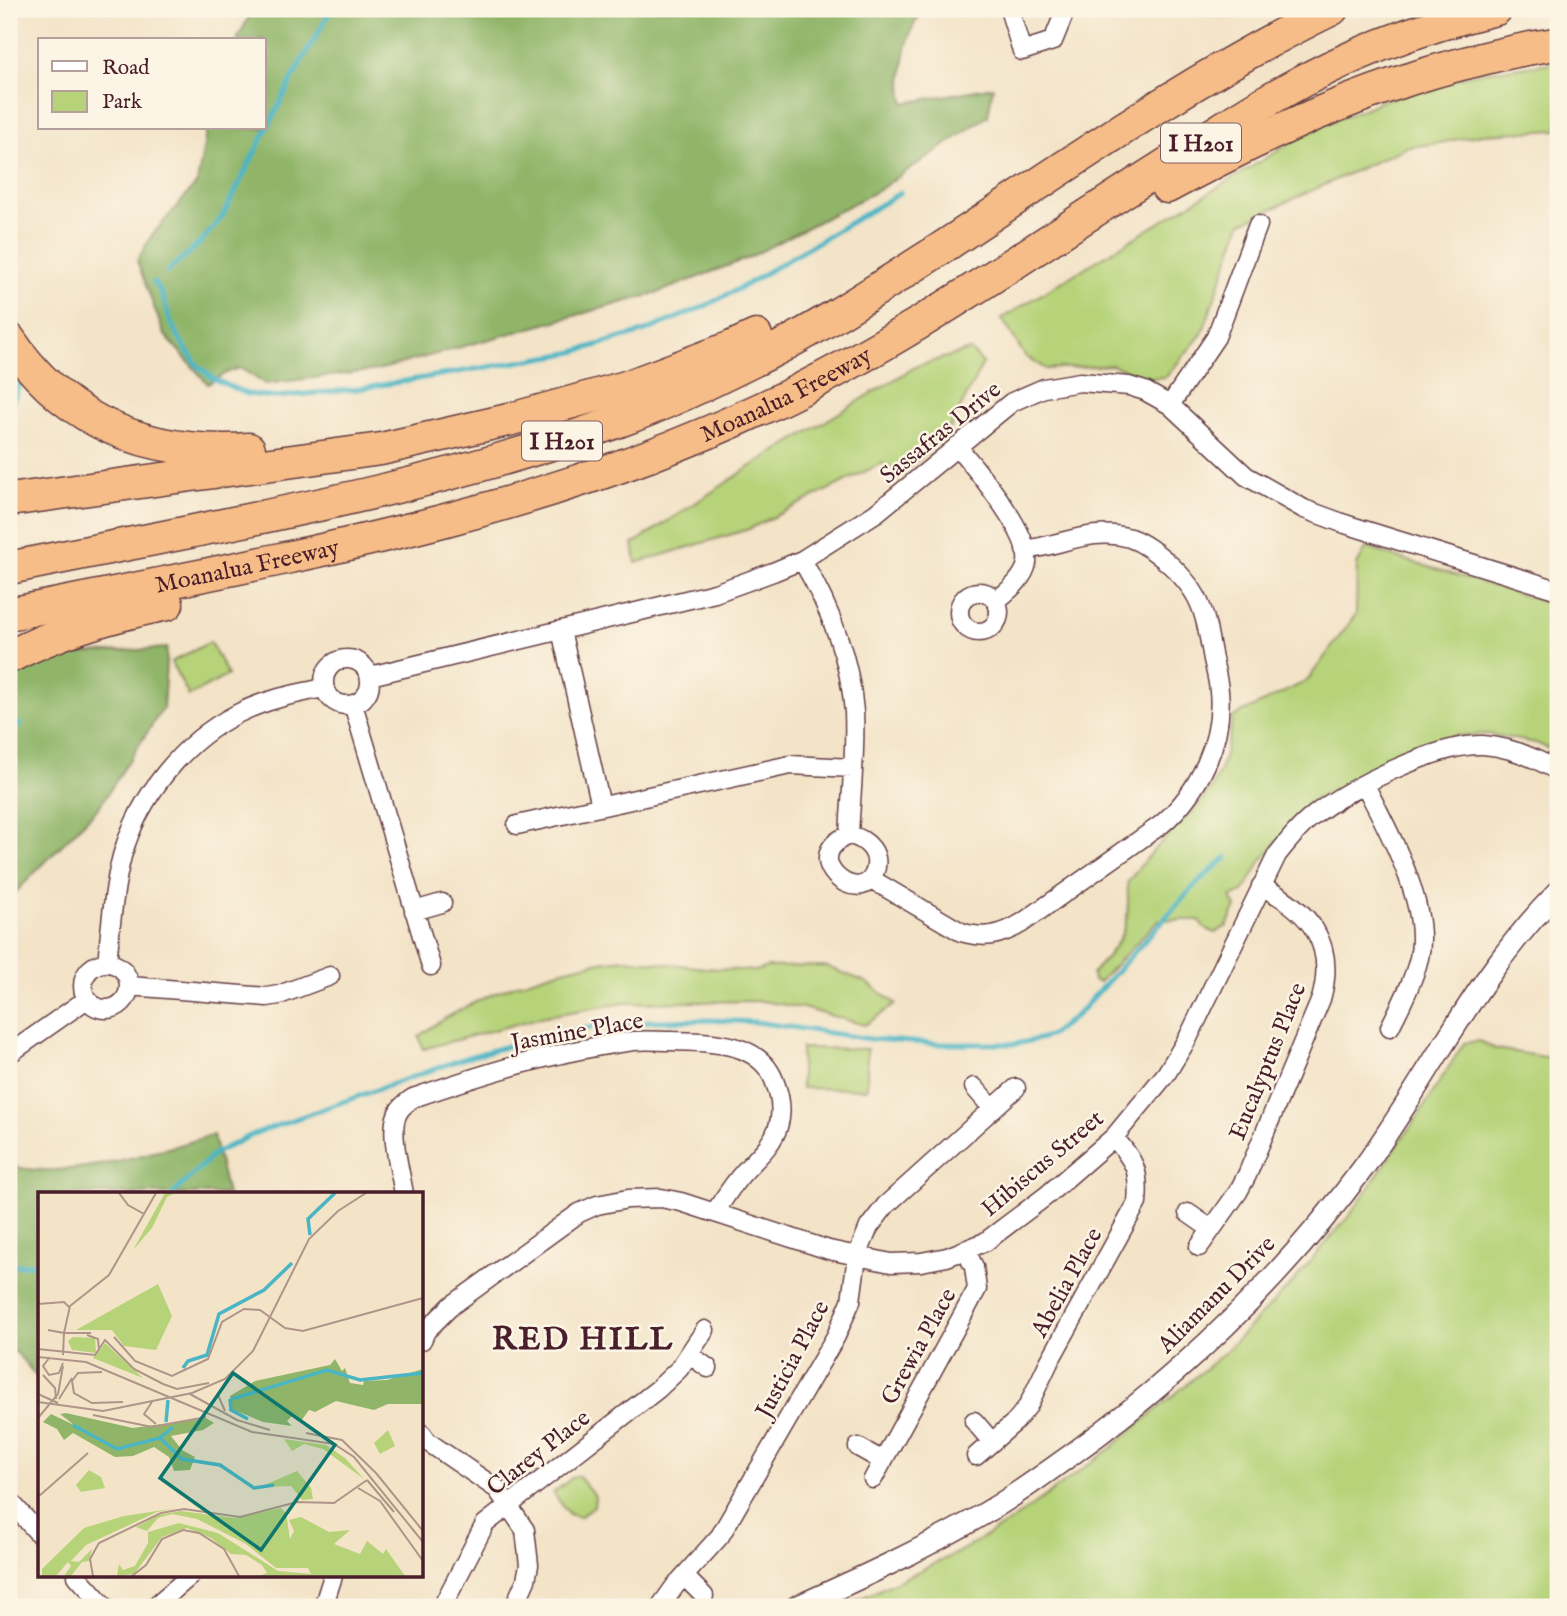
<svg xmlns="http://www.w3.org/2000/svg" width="1567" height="1616" font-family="'IM FELL English',serif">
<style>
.green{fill:#b6d379;stroke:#807952;stroke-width:2}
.forest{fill:#90b569;stroke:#6d6a4a;stroke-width:2}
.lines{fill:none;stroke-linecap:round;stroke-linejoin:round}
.stream{stroke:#49b5c5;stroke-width:5}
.minor-casing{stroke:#633c42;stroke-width:21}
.tertiary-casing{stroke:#633c42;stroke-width:24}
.motorway-casing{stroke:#633c42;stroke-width:35}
.minor{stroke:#fff;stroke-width:18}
.tertiary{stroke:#fff;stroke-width:21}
.motorway{stroke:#f7bd88;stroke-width:32}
.labels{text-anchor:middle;stroke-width:5;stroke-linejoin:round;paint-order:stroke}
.shield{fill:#fcf5e5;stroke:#7f5f63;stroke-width:2}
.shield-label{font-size:23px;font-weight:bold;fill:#4a1f2b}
.street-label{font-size:24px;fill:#4a1f2b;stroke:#fcf5e5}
.district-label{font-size:32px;font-weight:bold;letter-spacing:2px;fill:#4a1f2b;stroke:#fcf5e5}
.inset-river{fill:none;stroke:#49b5c5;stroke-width:3.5}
.inset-road{fill:none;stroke:#af9589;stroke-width:2}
.view{fill:#0f766e;fill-opacity:0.15;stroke:#0f766e;stroke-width:3.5}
.inset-edge{fill:none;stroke:#4a1f2b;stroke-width:3.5}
</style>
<rect width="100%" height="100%" fill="#fcf5e5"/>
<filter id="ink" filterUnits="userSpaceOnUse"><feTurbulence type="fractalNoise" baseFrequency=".0143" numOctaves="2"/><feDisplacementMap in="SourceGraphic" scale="14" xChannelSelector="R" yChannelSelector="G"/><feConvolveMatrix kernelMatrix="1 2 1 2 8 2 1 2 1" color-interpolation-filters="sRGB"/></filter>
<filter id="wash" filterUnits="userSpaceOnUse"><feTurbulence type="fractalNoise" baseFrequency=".00686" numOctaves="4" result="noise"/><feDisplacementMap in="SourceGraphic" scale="28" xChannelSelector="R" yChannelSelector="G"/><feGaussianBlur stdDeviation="1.57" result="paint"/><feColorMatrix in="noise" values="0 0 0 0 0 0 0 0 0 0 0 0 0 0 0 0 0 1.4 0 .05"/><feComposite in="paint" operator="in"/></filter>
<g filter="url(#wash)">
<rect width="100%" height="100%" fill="#f3e3c7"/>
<path class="green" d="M1558,62V130L1482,134L1440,143L1407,147L1241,223L1202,334L1166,377L1149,378L1112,365L1046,369L1025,356L1002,318L1314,129L1387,99L1477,73Z
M970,350L983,363L947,434L902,473L882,463L749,529L636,563L633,544L750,467L917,366Z
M1366,548L1558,606V753L1536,743L1487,734L1451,736L1412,751L1310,802L1262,860L1243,892L1231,897L1236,907L1227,926L1215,933L1203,927L1199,920H1158L1099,982L1093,980L1092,974C1121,943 1132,926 1127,883C1138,869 1149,854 1162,842C1182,821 1206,802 1218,775C1226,756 1229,737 1233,717L1307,681L1356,614L1357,565Z
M210,642L228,675L189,696L171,662Z
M625,959L705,968L755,971L768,967L825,966L866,982L896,1004L865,1025L803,1008L761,1001L624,1003L546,1016L423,1049L419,1036C473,995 558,965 625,959Z
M1479,1041L1496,1049L1558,1059V1607H843L955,1554L1013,1520L1111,1448L1225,1352L1293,1282L1349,1216L1420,1113L1464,1043Z
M801,1048L867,1049V1089L801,1088Z
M574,1476L579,1477L595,1496L594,1506L580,1517L569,1514L553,1493Z"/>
<path class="forest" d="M253,9H925C905,28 899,78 904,103L993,87L988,116L879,190L748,258L657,293L378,370L265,384L240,368L226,373L208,384L164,334L137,261L152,235L197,183L207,128H264V40H237Z
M167,648L163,708L99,807L9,899V678L42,663L76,654Z
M213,1135L227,1194H40V1381L16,1352L9,1351V1166C70,1181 153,1152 213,1135Z"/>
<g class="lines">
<path class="stream" d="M167,272L200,243L222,217L301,62L332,9
M154,282L162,294L171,323L185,348L198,366L214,379L247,394L275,397L358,389L570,353L643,332L703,307L742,287L900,193
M9,412L18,387L24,378
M9,733L20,724
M173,1194L215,1153L256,1133L465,1058L529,1040L599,1026L652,1021L710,1020L756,1022L870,1039L939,1044H1016L1043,1038L1051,1035L1078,1014L1197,883L1227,857
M9,1266L40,1263"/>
</g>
</g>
<g filter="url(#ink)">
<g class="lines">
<g class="minor-casing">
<path id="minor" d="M1009,9L1022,51L1053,41L1066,9
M1170,405L1216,337L1258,225
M957,446C976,469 1031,533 1027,563C1024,579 1008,591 996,601
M802,560C829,606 850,658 854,712C856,753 851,794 849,835
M959 612a20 20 0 1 1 40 0a20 20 0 1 1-40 0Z
M561,630L601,806
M324 682a23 23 0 1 1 46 0a23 23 0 1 1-46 0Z
M370,676L715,593L773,572L802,560L876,513L1012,402L1044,388L1080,382L1129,386L1145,391L1170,405L1246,476L1304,509L1345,524L1558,590
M353,704L431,966
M1365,785C1388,830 1431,906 1419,958C1413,982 1401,1005 1390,1027
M517,825L790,765L853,768
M849,835C868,839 882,854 874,874C858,909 796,856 849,835Z
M871,879L961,932C984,939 1001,936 1022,923L1162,824C1199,792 1224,740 1219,691C1218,678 1214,666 1212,654C1204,609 1201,592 1166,561C1155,552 1144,543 1130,538C1093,527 1062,545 1025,550
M414,911L442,903
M107,962C111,927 113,890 122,856C139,797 182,742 237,714C264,700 294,694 324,688
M83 986a23 23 0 1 1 46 0a23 23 0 1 1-46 0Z
M130,986L267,997L279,995L330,976
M9,1054L87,999
M974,1087L993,1109
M404,1194C401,1174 389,1132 397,1115C400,1107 406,1103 413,1098C483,1074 559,1050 634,1041C646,1040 659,1041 671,1041C707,1042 758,1040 774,1080C780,1095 783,1112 778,1127C772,1146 756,1158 743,1173C732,1185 724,1199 715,1212
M1188,1213L1211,1229
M1199,1247L1238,1192L1247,1175L1321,999C1337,943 1309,910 1261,886
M422,1340L426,1331L451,1306L579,1213L597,1205L628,1199L661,1198L681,1202L829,1250L891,1263L921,1262L947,1257L985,1242L1046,1196L1114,1137L1166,1074L1188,1038L1277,855C1288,841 1299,827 1313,816C1348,788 1438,743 1483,745C1510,747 1536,758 1558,771
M690,1355L708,1368
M974,1421L992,1442
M422,1434L428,1442L497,1489L525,1530L529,1565L526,1580L514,1607
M858,1447L883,1461
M976,1456L1015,1422L1028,1406L1049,1362L1137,1203C1140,1169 1135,1163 1114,1137
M873,1479L977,1289L974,1267L966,1251
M9,1500L40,1535
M77,1576L105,1607
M684,1576L704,1596
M154,1607L190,1576
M323,1607L333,1576
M442,1607L485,1524L658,1389L679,1369L705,1330
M660,1607L675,1586L720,1536L836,1336L851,1301L857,1256L869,1227L886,1205L1016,1088"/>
</g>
<g class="tertiary-casing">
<path id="tertiary" d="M796,1607C861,1578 926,1548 987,1512C1016,1495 1044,1474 1071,1455C1183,1374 1282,1278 1364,1167C1429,1077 1478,972 1558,892"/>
</g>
<g class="motorway-casing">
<g id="motorway">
<path d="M1167,187C1263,135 1362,89 1469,62C1498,55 1528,47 1558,44"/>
<path d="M9,339C66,424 149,456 249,449"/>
<path d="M9,500L381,449L508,420L626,387L732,347L756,336"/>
<path d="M9,568C212,526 424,492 619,421C669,403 718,378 765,355C824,325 879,288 934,253C1064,168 1192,77 1332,9"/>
<path id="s1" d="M9,614C265,562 531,519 769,405C904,341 1027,253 1153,173C1194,147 1234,119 1277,95C1345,56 1420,27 1496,9"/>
<path d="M9,657C59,631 112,615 167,604"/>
</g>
</g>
<use href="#minor" class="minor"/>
<use href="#tertiary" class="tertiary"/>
<use href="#motorway" class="motorway"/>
</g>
</g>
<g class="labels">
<g class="shield">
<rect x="1161" y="123.5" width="80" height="39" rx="5"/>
<rect x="522" y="421.5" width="80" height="39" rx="5"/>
</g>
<g class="shield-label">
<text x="1201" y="151">I H201</text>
<text x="562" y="449">I H201</text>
</g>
<g class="street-label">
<text dy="8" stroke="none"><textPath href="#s1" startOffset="810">Moanalua Freeway</textPath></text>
<text transform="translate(940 432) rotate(-39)" y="8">Sassafras Drive</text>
<text dy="8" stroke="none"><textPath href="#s1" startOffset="243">Moanalua Freeway</textPath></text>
<text transform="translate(577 1031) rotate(-10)" y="8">Jasmine Place</text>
<text transform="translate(1267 1061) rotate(-68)" y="8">Eucalyptus Place</text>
<text transform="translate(1042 1163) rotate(-40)" y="8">Hibiscus Street</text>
<text transform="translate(1066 1282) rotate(-61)" y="8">Abelia Place</text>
<text transform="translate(1216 1294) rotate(-45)" y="8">Aliamanu Drive</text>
<text transform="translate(918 1346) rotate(-61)" y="8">Grewia Place</text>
<text transform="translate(792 1359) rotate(-62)" y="8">Justicia Place</text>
<text transform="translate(538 1452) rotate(-38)" y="8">Clarey Place</text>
</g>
<g class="district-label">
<text x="583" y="1349">RED HILL</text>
</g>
</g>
<g transform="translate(38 1192)">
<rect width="385" height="385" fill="#f3e3c7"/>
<path d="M127,1H137L129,5L114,36L95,58ZM120,92L134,124L118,158L86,154L74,138H38ZM35,145L57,146L58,161L34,158L30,149ZM67,151L105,186L55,166ZM350,238L357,254L342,262L336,251ZM246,247L288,253L307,266L326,287L285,257L266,252L254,259ZM51,278L63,285L67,296L43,300L38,293ZM259,279L273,296L275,307L264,308L253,294L222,295ZM139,316L119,320L48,353L33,369L41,370L54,357L51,369L44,370L33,384H26L33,374L30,370L18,384H4V377L46,336L86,324ZM243,316L248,321L252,347L256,339L251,328L263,325L291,340L312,338L296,352L322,362L329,349L345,362L348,357L367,384H221L229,381L224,373L208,363L193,362L173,346L149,336L124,345L96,382L79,384L81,372L85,378L97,374L110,351V340L141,331L180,341L240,379L273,382L270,376H238L208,352L159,327L134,322L120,326L109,339L98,335L120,323L143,319L196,326Z" fill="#b6d379"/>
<path d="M297,167L304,179L307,176L312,191L325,193L326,189L349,188L385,177V212H350L336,218L298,209L277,220L271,218L263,229L254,224L249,229L254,234L225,230L191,216L192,204L217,189L292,173ZM28,221L95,236L168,226L176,231L165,238L133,244L144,258L157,265L152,278L136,279L131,265L116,255L95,264L77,265L35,241L26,248L19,237L5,230L13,222L36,233L22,222Z" fill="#90b569"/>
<path class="inset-river" d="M272,43L270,27L297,1M145,176L150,169L169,163L181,122L226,98L254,71M192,207L193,218L210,227M194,207L289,178L322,188L385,181M128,230L130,208M35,233L79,257L122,246L135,235M123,247L144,267L182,273L216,296L236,293"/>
<path class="inset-road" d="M81,1L90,13L106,22M0,112L26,110L31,115M10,138L26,141L32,114L71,83L118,1M49,143L60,147L61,158M76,145L97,169L134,184L170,167L184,130L206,117L222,118L247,136L265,139L385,106M0,157L57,163L67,148L96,177L125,192L139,197L171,191M25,163L26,141H53M0,165L48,170L214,240L296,252L316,265L385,350M12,165L5,174L11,183L21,181L25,171M64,180L40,181L34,189L36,201L54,211L85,210M5,183L17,196L18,207M0,202L20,211M152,202L199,228L232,238M21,207L34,186M0,210L65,219L154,201L187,187L215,159L271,47L300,19L328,1M114,210L106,222L118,232M187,219L180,203L189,188M55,223L114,235L168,225M0,226L20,202L25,174M268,241L304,248L338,281M338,281L385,339M329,288L356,320M320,296L342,309L385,369M0,305L50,261M55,384L52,367L61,351L123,321L146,317L202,325L259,310L296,311L329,288M94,384L108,373L124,347L145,338L161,341L186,357L201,384"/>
<path class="view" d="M195,181L297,253L223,358L122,286Z"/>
<rect width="385" height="385" class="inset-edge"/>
</g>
<rect width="1567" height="1616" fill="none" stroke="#fcf5e5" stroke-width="35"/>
<rect x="38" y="38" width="228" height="91" fill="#fcf5e5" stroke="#b59f9b" stroke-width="2"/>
<rect x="52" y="61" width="35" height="10" fill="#ffffff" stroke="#b59f9b" stroke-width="2"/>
<text x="102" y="74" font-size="21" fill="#4a1f2b">Road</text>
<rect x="52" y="91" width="35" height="21" fill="#b6d379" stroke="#b59f9b" stroke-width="2"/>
<text x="102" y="108" font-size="21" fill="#4a1f2b">Park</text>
</svg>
